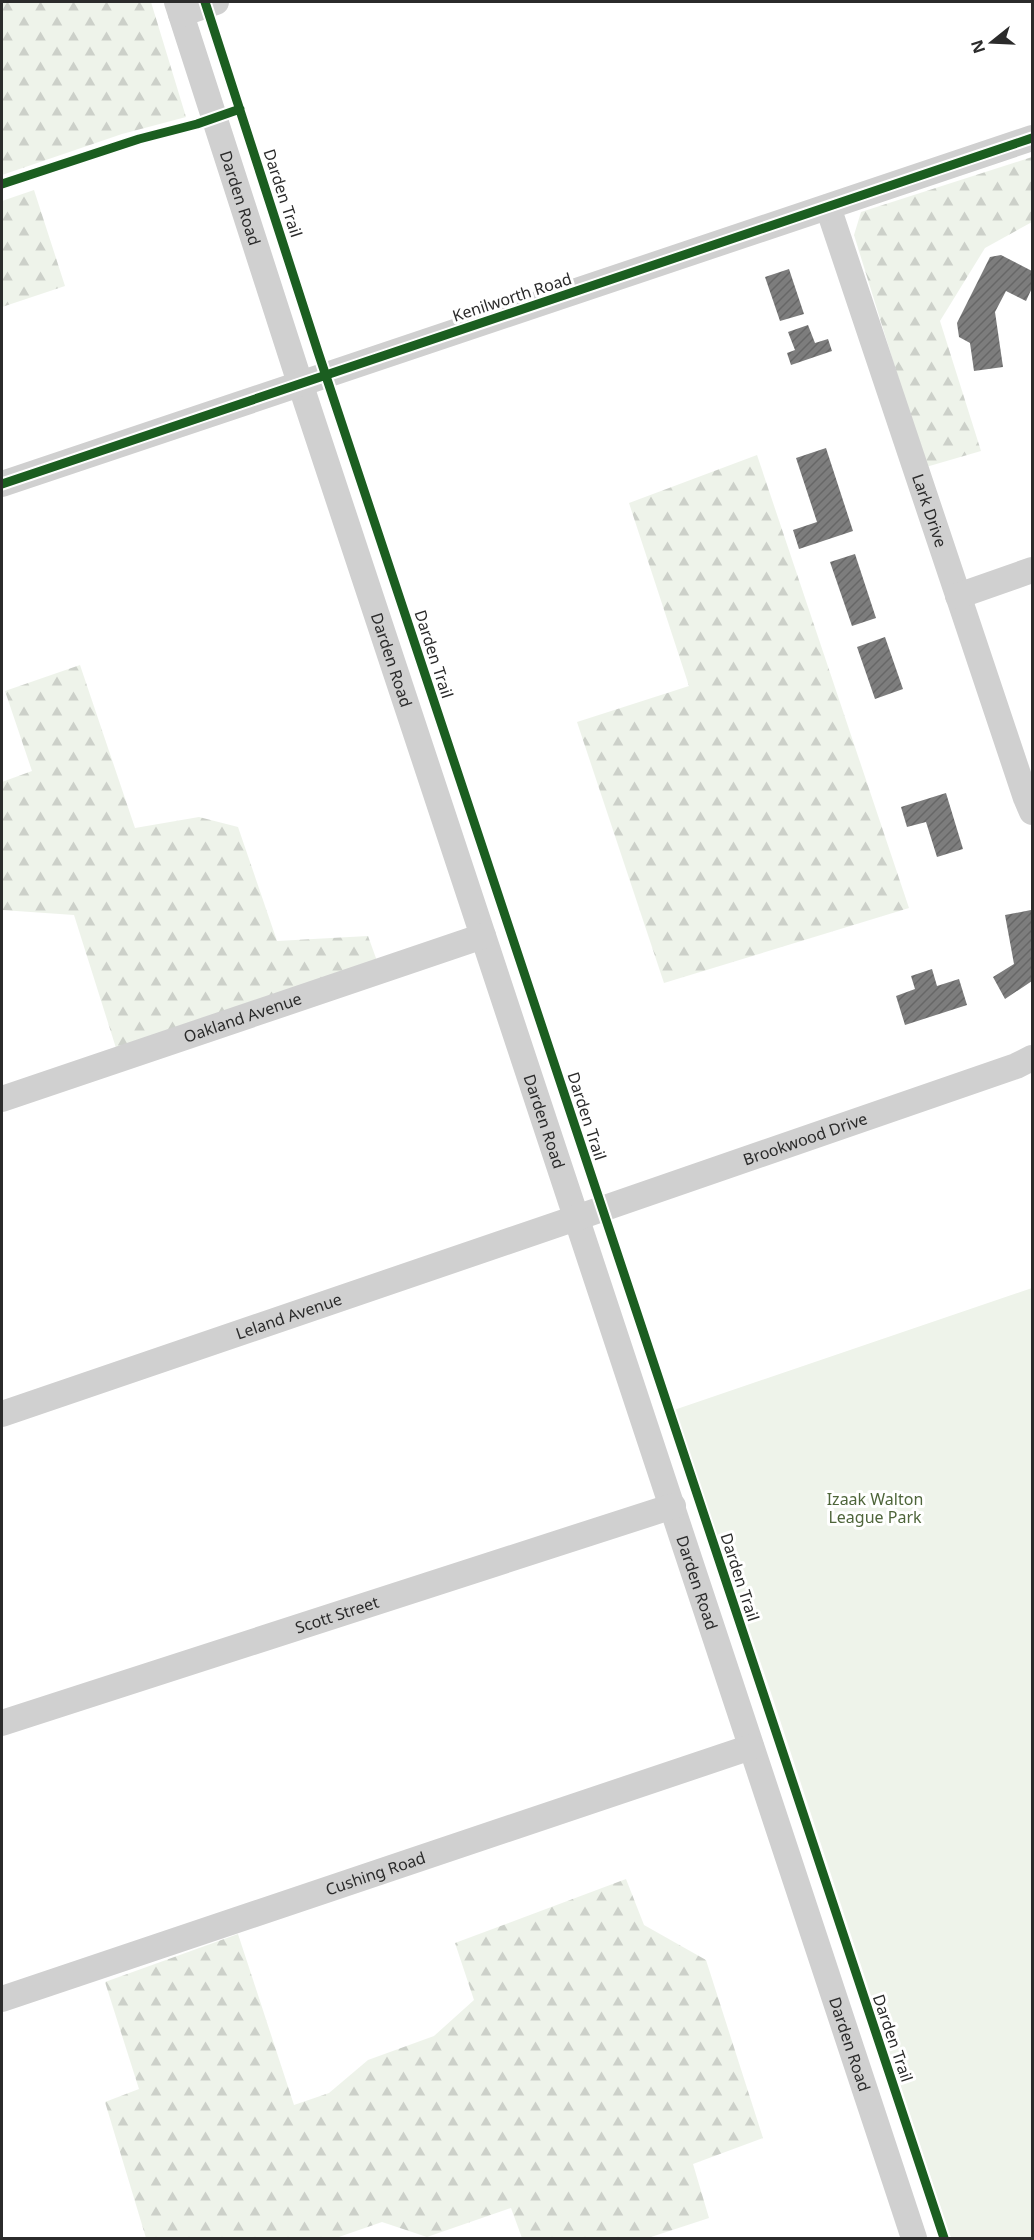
<svg xmlns="http://www.w3.org/2000/svg" width="1034" height="2240" font-family="'Noto Sans',sans-serif">
<style>
.forest{fill:url(#forest-firs)}
.park{fill:#eef3ea}
.building{fill:url(#building-hatch)}
.lines{fill:none;stroke-linecap:round;stroke-linejoin:round}
.minor{stroke:#d0d0d0;stroke-width:26}
.cycleway-casing{stroke:#fff;stroke-width:13}
.cycleway{stroke:#1b5e20;stroke-width:9}
.labels{text-anchor:middle;stroke-width:6;stroke-linejoin:round;paint-order:stroke}
.street-label{font-size:16px;fill:#2b2b2b;stroke:#fff}
.park-label{font-size:16px;fill:#4e653a;stroke:#fff}
</style>
<defs>
<pattern id="forest-firs" width="22" height="20" patternUnits="userSpaceOnUse" patternTransform="scale(1.5)"><rect width="22" height="20" fill="#eef3ea"/><path d="M5 1l3.5 6h-7zM16 11l3.5 6h-7z" fill="#ccd0c9"/></pattern>
<pattern id="building-hatch" width="6" height="6" patternUnits="userSpaceOnUse" patternTransform="scale(1.5)"><rect width="6" height="6" fill="#7d7d7d"/><path d="M-1 1l2-2M0 6l6-6M5 7l2-2" fill="none" stroke="#676767"/></pattern>
</defs>
<rect width="100%" height="100%" fill="#fff"/>
<path class="forest" d="M2,2H151L186,117L122,134L2,175Z
M1032,157V222L985,248L940,321L981,451L926,467L854,235L861,212Z
M34,190L65,286L2,307V201Z
M757,455L909,908L664,983L577,722L689,686L629,503Z
M80,665L135,828L199,817L238,827L277,941L368,936L377,961L116,1048L74,915L2,910V782L32,771L5,691Z
M626,1879L644,1925L706,1960L763,2138L693,2164L709,2218L648,2238H522L511,2208L427,2237L382,2222L336,2238H146L105,2102L139,2089L105,1982L238,1934L294,2105L329,2093L368,2060L434,2036L474,2000L455,1943Z"/>
<path class="park" d="M1032,1288V2238H951L772,1696L674,1410Z"/>
<path class="building" d="M1001,255L1032,271V288L1026,301L1006,291L995,312L1003,367L974,371L970,343L959,337L957,323L990,257Z
M789,269L804,314L780,321L765,277Z
M808,325L815,343L828,339L832,351L791,365L787,353L795,350L788,332Z
M826,448L853,531L799,549L793,530L817,522L796,458Z
M855,554L876,618L852,626L830,562Z
M885,637L903,689L875,699L857,647Z
M946,793L963,849L937,857L926,822L907,827L901,807Z
M1031,910L1032,981L1005,999L993,977L1014,964L1005,915Z
M932,969L937,986L959,979L967,1005L905,1025L896,996L915,989L911,976Z"/>
<g class="lines">
<g class="minor">
<path id="s1" d="M177,2L300,383L914,2238"/>
<path d="M181,14L216,2"/>
<path id="s2" d="M828,207L1026,798L1032,812"/>
<path d="M2,484L1032,138"/>
<path d="M958,596L1032,570"/>
<path id="s3" d="M2,1099L483,936"/>
<path id="s4" d="M2,1414L576,1218L1016,1066L1032,1058"/>
<path id="s5" d="M2,1723L673,1506"/>
<path id="s6" d="M2,1999L751,1747"/>
</g>
<g class="cycleway-casing">
<path id="cycleway" d="M205,2L318,352L944,2238
M2,184L139,139L197,124L240,109
M2,484L1032,138"/>
</g>
<use href="#cycleway" class="cycleway"/>
</g>
<g class="labels">
<g class="street-label">
<text transform="translate(283 193) rotate(72)" y="6">Darden Trail</text>
<text dy="6" stroke="none"><textPath href="#s1" startOffset="206">Darden Road</textPath></text>
<text transform="translate(512 297) rotate(-18)" y="6">Kenilworth Road</text>
<text dy="6" stroke="none"><textPath href="#s2" startOffset="320">Lark Drive</textPath></text>
<text transform="translate(434 654) rotate(72)" y="6">Darden Trail</text>
<text dy="6" stroke="none"><textPath href="#s1" startOffset="692">Darden Road</textPath></text>
<text dy="6" stroke="none"><textPath href="#s3" startOffset="254">Oakland Avenue</textPath></text>
<text transform="translate(587 1116) rotate(72)" y="6">Darden Trail</text>
<text dy="6" stroke="none"><textPath href="#s1" startOffset="1178">Darden Road</textPath></text>
<text dy="6" stroke="none"><textPath href="#s4" startOffset="849">Brookwood Drive</textPath></text>
<text dy="6" stroke="none"><textPath href="#s4" startOffset="303">Leland Avenue</textPath></text>
<text transform="translate(740 1577) rotate(72)" y="6">Darden Trail</text>
<text dy="6" stroke="none"><textPath href="#s1" startOffset="1664">Darden Road</textPath></text>
<text dy="6" stroke="none"><textPath href="#s5" startOffset="352">Scott Street</textPath></text>
<text dy="6" stroke="none"><textPath href="#s6" startOffset="394">Cushing Road</textPath></text>
<text transform="translate(893 2038) rotate(71)" y="6">Darden Trail</text>
<text dy="6" stroke="none"><textPath href="#s1" startOffset="2150">Darden Road</textPath></text>
</g>
<g class="park-label">
<text x="875" y="1505">Izaak Walton<tspan x="875" dy="18">League Park</tspan></text>
</g>
</g>
<rect width="1034" height="2240" fill="none" stroke="#2b2b2b" stroke-width="6"/>
<g transform="translate(992 42) rotate(252)" stroke="#ffffff" stroke-width="4.5" paint-order="stroke">
<path d="M0-4.5L10 22L0 15L-10 22Z" fill="#2b2b2b"/>
<text y="-9" font-size="16" font-weight="bold" text-anchor="middle" fill="#2b2b2b">N</text>
</g>
</svg>
